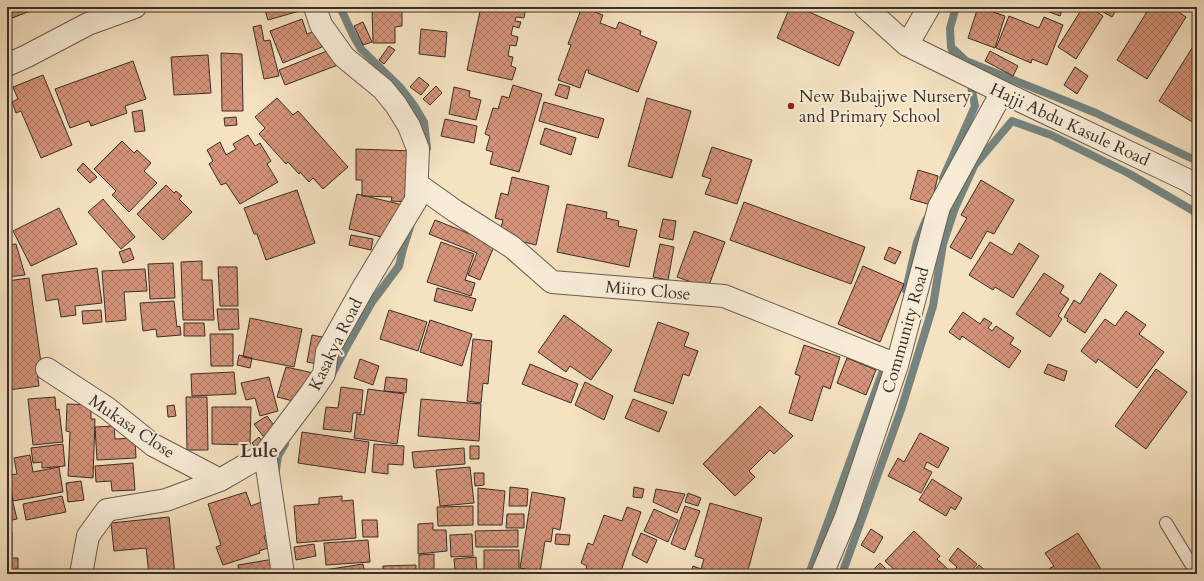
<svg xmlns="http://www.w3.org/2000/svg" width="1204" height="581" font-family="Cardo,serif">
<style>
.lines{fill:none;stroke-linecap:round;stroke-linejoin:round}
.stream{stroke:#75847f;stroke-width:8}
.building{fill:url(#building-cross-hatch);stroke:#3a2f27}
.service-casing{stroke:#695c4e;stroke-width:14}
.minor-casing{stroke:#695c4e;stroke-width:24}
.service{stroke:#f8ecd7;stroke-width:12}
.minor{stroke:#f8ecd7;stroke-width:22}
.poi-dot{fill:#8f2418;stroke:#f8ecd7;stroke-width:1.5}
.labels{text-anchor:middle;stroke-width:4;stroke-linejoin:round;paint-order:stroke}
.poi-label{font-size:17px;fill:#3a2f27;stroke:#f8ecd7;text-anchor:start}
.street-label{font-size:17px;fill:#3a2f27;stroke:#f8ecd7}
.quarter-label{font-size:19px;font-weight:bold;fill:#3a2f27;stroke:#f8ecd7}
</style>
<defs>
<pattern id="building-cross-hatch" width="8" height="8" patternUnits="userSpaceOnUse"><rect width="8" height="8" fill="#d5947a"/><path d="M0 0l8 8M0 8l8-8" fill="none" stroke="#ae7964"/></pattern>
</defs>
<rect width="100%" height="100%" fill="#f5e2c1"/>
<filter id="stains"><feTurbulence type="fractalNoise" baseFrequency=".005" numOctaves="4"/><feColorMatrix values="0 0 0 0 .2 0 0 0 0 .09 0 0 0 0 .02 0 0 0 .5 -.17"/></filter>
<radialGradient id="worn" r=".72"><stop offset=".6" stop-color="#630" stop-opacity="0"/><stop offset="1" stop-color="#630" stop-opacity=".3"/></radialGradient>
<g class="lines">
<path class="stream" d="M340,7L353,35L361,49L400,87L415,107L424,122L427,148
M956,7L950,28L951,47L966,61L1096,113L1197,161
M951,47L958,65
M943,178L975,106L971,86L967,80
M906,290L917,242L926,220
M332,374L348,344L372,302L399,266L403,249L410,227
M276,470L278,456L285,444
M809,574L886,362
M842,574L901,410L933,306L943,244L955,208L974,166L1012,121L1051,135L1128,173L1197,213"/>
</g>
<path class="building" d="M7,7H38V8L7,20Z
M264,7H302L303,10L268,20Z
M372,7H402V26L395,27V43H373Z
M481,7H526L524,18L516,17L515,21L521,22L519,28L513,26L511,35L518,37L516,46L510,45L508,56L513,57L511,66L516,68L512,80L467,70Z
M582,7L603,15L600,23L616,29L619,22L641,31L640,35L657,42L638,92L588,73L589,70H586L580,88L558,80L571,45L568,44Z
M790,7H798L854,32L839,66L777,38Z
M978,7L1005,16L995,48L968,38Z
M1036,7H1063L1060,16Z
M1083,7H1089L1103,16L1076,59L1058,47Z
M1094,7H1118L1112,17Z
M1150,7H1171L1186,17L1147,79L1117,60Z
M1009,16L1039,28L1044,17L1063,25L1047,65L1032,59L1031,63L996,48Z
M302,19L307,34L315,31L322,47L283,63L270,31Z
M363,22L372,42L363,45L354,26Z
M261,25L264,41L270,40L279,76L264,79L253,27Z
M421,29L447,32L445,57L419,54Z
M1197,40V125L1159,101Z
M389,46L395,50L384,64L379,60Z
M332,49L338,65L285,85L279,70Z
M990,51L1018,66L1013,76L985,61Z
M221,53L242,54L243,111H222Z
M208,55L211,93L174,95L171,57Z
M133,61L146,99L125,106L127,113L91,126L89,121L70,128L55,89Z
M1075,67L1088,76L1077,94L1064,85Z
M43,75L72,145L41,158L21,111L16,113L12,102L18,99L13,87Z
M419,77L429,85L421,95L410,87Z
M559,84L570,87L567,99L555,95Z
M513,85L542,94L519,172L490,164L493,152L486,150L490,136L485,134L493,108L498,109L502,96L509,98Z
M436,86L442,93L430,105L423,99Z
M454,87L470,91L469,97L481,100L476,120L449,114Z
M277,98L293,115L298,111L348,167L323,189L313,178L309,182L300,172L299,174L288,162L286,164L259,134L265,128L255,117Z
M647,98L691,111L672,178L628,166Z
M544,102L604,119L598,138L539,121Z
M142,110L145,131L135,132L132,112Z
M236,117L237,125L225,126L224,118Z
M445,119L477,126L474,143L441,136Z
M545,128L576,138L571,155L540,144Z
M248,135L255,146L260,143L271,161L267,164L278,182L240,204L226,183L221,185L209,164L213,161L207,150L220,142L226,155L236,149L233,144Z
M122,141L134,153L137,150L151,163L144,171L157,183L129,212L112,195L116,191L94,169Z
M712,147L752,160L737,204L705,194L711,179L702,176Z
M356,149L413,151L408,202L391,201L392,197L362,196V180H356Z
M83,163L97,177L90,183L77,170Z
M918,170L938,176L931,205L910,199Z
M512,177L549,186L536,245L499,236L503,220L495,218L501,193L508,195Z
M981,180L1014,200L994,234L987,231L971,259L950,247L967,218L961,215Z
M166,185L174,193L176,191L182,196L179,199L192,212L163,240L137,214Z
M297,190L315,243L266,260L257,234H254L244,208Z
M357,194L403,205L399,222L390,220L386,238L349,229Z
M103,199L135,237L121,249L88,212Z
M744,202L865,247L851,284L730,240Z
M567,204L607,212L606,218L619,221L618,226L637,230L629,267L557,252Z
M59,208L77,244L31,266L13,231Z
M663,219L676,221L673,240L659,237Z
M435,220L495,244L480,280L468,275L477,253L429,234Z
M694,231L725,242L708,288L677,277Z
M351,235L373,239L371,250L349,245Z
M441,242L474,254L465,280L475,283L471,296L427,282Z
M990,242L1012,255L1019,243L1039,256L1013,298L995,287L993,290L969,275Z
M16,244L25,275L7,277V245Z
M660,244L674,247L668,280L653,277Z
M889,247L901,252L895,264L884,259Z
M130,248L134,259L123,263L119,252Z
M202,261V280H212L214,320H183L181,262Z
M173,263L175,298L150,299L148,264Z
M863,266L904,284L880,342L838,324Z
M218,267H237L238,306H220Z
M97,268L102,303L75,306L76,315L61,317L58,299L46,301L42,275Z
M145,269L147,291L124,292L126,320L106,322L102,271Z
M1044,273L1064,286L1060,293L1069,299L1058,316L1062,319L1050,337L1016,314Z
M1100,273L1117,285L1085,333L1067,321L1068,319L1064,317L1074,300L1080,304Z
M29,278L42,370L37,371L39,386L8,390L7,381V281Z
M437,288L476,299L472,311L434,301Z
M174,301L177,327L180,326L181,335L157,337L156,329L143,331L140,303Z
M217,309H238L239,329L219,330Z
M101,310L102,322L83,324L82,311Z
M389,310L427,322L418,351L380,339Z
M1126,311L1146,325L1139,334L1164,352L1137,388L1098,359L1096,363L1081,351L1105,319L1115,326Z
M963,312L980,324L984,318L992,323L988,328L992,331L996,326L1014,338L1010,344L1021,351L1009,368L962,336L960,340L949,332Z
M564,315L612,350L591,380L570,366L566,372L538,352Z
M250,318L302,329L294,367L243,357Z
M430,320L472,334L462,366L420,352Z
M658,322L689,333L684,346L698,351L689,376L683,374L673,404L634,391Z
M184,323H204L205,336H184Z
M210,334H233V366H211Z
M312,335L322,337L317,364L307,362Z
M473,339L492,341L488,384L483,383L481,403L467,401Z
M804,345L840,357L830,389L823,386L812,421L789,413L800,376L795,374Z
M239,355L252,358L250,368L237,365Z
M847,358L876,370L866,395L837,383Z
M360,359L379,366L373,385L354,378Z
M530,364L578,384L571,403L522,384Z
M1048,364L1067,371L1064,381L1044,373Z
M286,367L318,374L293,401L277,397Z
M1156,369L1187,392L1146,449L1115,426Z
M234,372L236,394L192,396L191,374Z
M269,377L278,411L260,416L255,398L246,400L241,383Z
M386,377L407,379L406,393L384,391Z
M585,382L613,396L604,420L575,405Z
M341,387L363,390L361,413H353L351,432L323,429L326,407L338,408Z
M368,389L404,394L397,444L354,438L357,414L364,415Z
M55,397L56,410L59,409L63,442L33,445L28,399Z
M186,397H207L208,450H187Z
M421,399L481,404L479,441L418,436Z
M633,399L667,412L659,432L625,418Z
M67,404L91,405V419H95L93,478L68,476L70,432L66,431Z
M174,405L176,416L168,417L167,406Z
M760,406L793,436L774,454L770,450L749,471L755,477L735,496L703,464Z
M212,407H251L250,445L212,444Z
M267,416L276,428L263,436L254,424Z
M114,426L115,439L135,438L136,458L97,460L95,427Z
M302,432L369,442L365,473L298,463Z
M920,433L949,448L938,468L927,462L924,468L932,472L921,493L888,476L898,458L904,462Z
M259,437L265,445L258,451L252,443Z
M63,444L65,466L42,468V462L33,463L31,448Z
M374,444L404,446L403,465L388,464V474L372,472Z
M470,446H479V459H470Z
M464,448L465,464L414,468L412,452Z
M30,455L33,472L59,467L63,492L13,501L9,475L17,474L14,458Z
M133,463L135,490L112,491L111,481L96,482L95,466Z
M470,467L474,503L440,506L436,470Z
M474,473H484V485L475,486Z
M7,479L17,519L7,521Z
M932,479L962,498L955,510L951,507L946,516L919,500Z
M81,481L84,500L68,502L66,483Z
M510,487L528,489L527,506H509Z
M634,487L644,489L642,498L633,497Z
M478,488L505,491L502,525H478Z
M656,489L685,494L677,513L653,502Z
M246,492L251,506L269,499L273,533L264,536L268,548L259,551L260,553L223,565L216,547L221,545L208,504Z
M532,492L565,498L560,530L553,528L551,542L545,541L540,572L520,568Z
M688,493L701,498L698,506L685,502Z
M62,496L66,512L26,520L23,504Z
M342,496V501L353,500L356,538L297,543L294,506L319,504V498Z
M710,503L762,518L747,574L735,573L734,574H691L693,566L701,569L704,559L695,556Z
M473,506V525L438,526L437,507Z
M685,506L700,511L685,550L671,544Z
M627,507L641,512L620,574H584L587,566L581,563L588,543L593,545L604,515L622,521Z
M654,509L678,520L668,542L644,531Z
M507,514H524V528H506Z
M169,517L175,574H149L146,548L114,551L111,523Z
M362,520H377L378,537H363Z
M433,523V530H446L447,551L418,554V524Z
M871,529L883,537L874,553L861,545Z
M518,530V547H476L475,531Z
M914,531L940,556L937,559L952,573L950,574H899L885,561Z
M7,532H12V556H7Z
M641,533L657,540L647,563L632,555Z
M1078,533L1104,574H1041L1054,566L1045,553Z
M472,534L473,556L451,557L450,535Z
M556,534L570,535L569,545L555,544Z
M368,540L370,562L326,565L324,543Z
M314,544L316,556L296,560L294,547Z
M958,548L977,564L969,574H951L957,567L949,560Z
M484,550H519V574H484Z
M434,554V574H419V555Z
M476,557L477,574H447V571L455,570L454,559Z
M7,558H18V573L29,572V574H7Z
M274,559L276,574H239L238,565Z
M880,563L891,574H869Z
M363,564L365,574H299Z
M416,565V574H383V566Z
M979,565L989,574H971Z"/>
<g class="lines">
<g class="service-casing">
<path id="service" d="M1166,523L1197,574"/>
</g>
<g class="minor-casing">
<path id="minor" d="M865,7L907,45L1002,92L1187,180L1197,186
M907,45L929,7
M7,65L27,56L88,24L135,7
M417,184L455,211L512,247L552,282L724,296L897,365
M47,369L107,408L153,445L220,480
M265,454L283,574
M81,574L88,536L107,510L166,500L220,480L265,454L311,393L324,374L327,352L363,288L416,200L418,149L409,126L396,105L383,89L344,57L321,25L315,7
M822,574L846,517L897,365L939,207L1002,92"/>
</g>
<use href="#service" class="service"/>
<use href="#minor" class="minor"/>
</g>
<circle class="poi-dot" cx="791" cy="106" r="4"/>
<g class="labels">
<g class="poi-label">
<text x="799" y="102">New Bubajjwe Nursery<tspan x="799" dy="20">and Primary School</tspan></text>
</g>
<g class="street-label">
<text transform="translate(1070 124) rotate(25)" y="6">Hajji Abdu Kasule Road</text>
<text transform="translate(648 290) rotate(5)" y="6">Miiro Close</text>
<text transform="translate(905 330) rotate(-74)" y="6">Community Road</text>
<text transform="translate(335 344) rotate(-64)" y="6">Kasakya Road</text>
<text transform="translate(132 426) rotate(34)" y="6">Mukasa Close</text>
</g>
<g class="quarter-label">
<text x="259" y="457">Lule</text>
</g>
</g>
<rect width="1204" height="581" fill="none" stroke="#f5e2c1" stroke-width="24"/>
<rect x="8" y="8" width="1188" height="565" fill="none" stroke="#3a2f27" stroke-width="2"/>
<rect x="12" y="12" width="1180" height="557" fill="none" stroke="#3a2f27"/>
<rect width="100%" height="100%" filter="url(#stains)"/>
<rect width="100%" height="100%" fill="url(#worn)"/>
</svg>
